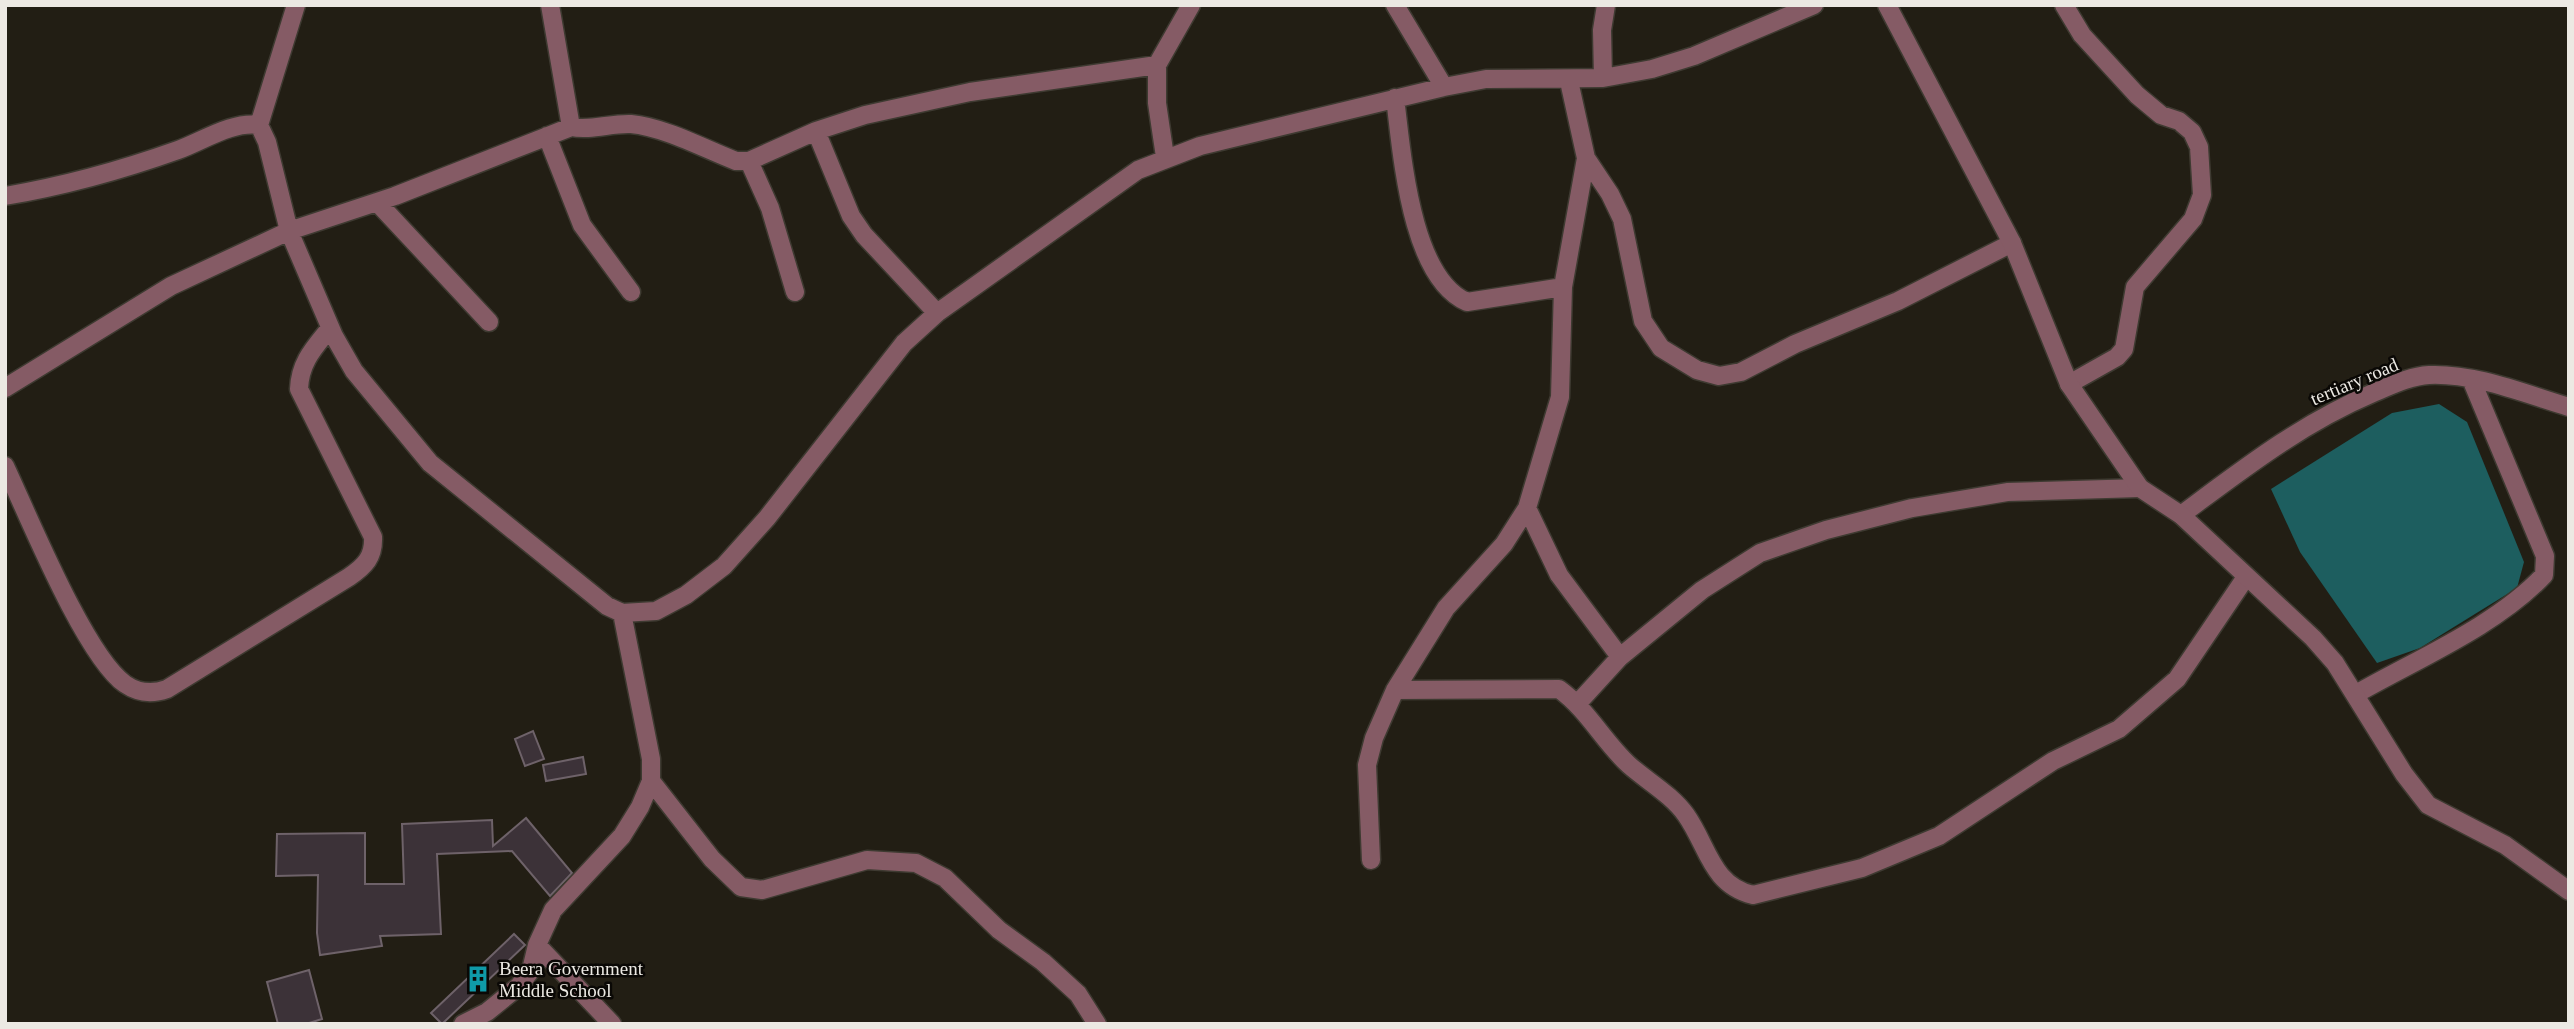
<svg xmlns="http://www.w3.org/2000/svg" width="2574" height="1029" font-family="Georgia,serif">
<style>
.water{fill:#1d5e5f}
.building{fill:#3c3238;stroke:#6e6269;stroke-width:2}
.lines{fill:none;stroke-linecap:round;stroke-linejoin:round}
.minor-casing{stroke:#3e3a31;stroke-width:21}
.tertiary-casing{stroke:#3e3a31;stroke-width:21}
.minor{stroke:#855b65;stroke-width:18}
.tertiary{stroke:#855b65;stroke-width:18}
.labels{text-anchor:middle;stroke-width:5;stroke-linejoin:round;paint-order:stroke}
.street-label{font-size:19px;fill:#ece9e3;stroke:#0a0805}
.poi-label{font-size:19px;fill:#ece9e3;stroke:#0a0805;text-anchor:start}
</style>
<rect width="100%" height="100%" fill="#221e14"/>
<path class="water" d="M2439,404L2467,422L2524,562L2517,588L2420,648L2377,663L2300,552L2271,489L2392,413Z"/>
<path class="building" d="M533,731L544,759L525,766L515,739Z
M583,757L586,774L546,781L543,765Z
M526,818L572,873L550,896L512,851L437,854L441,934L380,936L382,946L320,955L317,933L318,875L276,876L277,834L365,833V884H404L402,824L492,820L493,846Z
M514,934L525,945L442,1024L431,1013Z
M309,970L322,1019L306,1024H278L267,982Z"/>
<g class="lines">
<g class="minor-casing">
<path id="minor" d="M550,5L571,127C591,131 611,123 631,124C664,127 705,149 736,161H749L816,131L865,115L970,92L1157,65
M1395,5L1444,87
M2064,5L2082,35L2137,95L2161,115L2179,121L2192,132L2199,147L2202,195L2193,219L2135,287L2124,349L2117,357L2069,384
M1603,78L1602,30L1606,5
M1395,98C1402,152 1410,277 1467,302L1563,287
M259,125L296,5
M816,131L851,216L864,235L937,313
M547,136L582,225L631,292
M1165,157L1157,103V65L1191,5
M1586,158L1610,194L1622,219L1643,321L1661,348L1697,370L1719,376L1741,372L1795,344L1898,301L2012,243
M749,161L770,208L795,292
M5,196C64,186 122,170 178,150C203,141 232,121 259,125L267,142L289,231L334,336L354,371L430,463L607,606L622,613L656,611L686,595L724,566L767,518L904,343L937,313L1138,170L1200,146L1444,87L1486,79L1603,78L1652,69L1694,56L1814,5
M377,202L489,322
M5,388L171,286L289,231L395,196L571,127
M5,466C28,515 85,656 125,684C138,693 153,694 167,689L349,577C365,566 374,557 373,537L299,389C300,362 314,348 330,328
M1527,508L1559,575L1620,657
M2181,515C2243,469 2302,423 2373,393C2390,386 2410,376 2429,375C2476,373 2525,394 2569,407
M1395,690L1559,689C1588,710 1603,741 1629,765C1647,781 1672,795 1686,815C1708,846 1711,885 1753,895L1862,868L1939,836L2053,761L2119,729L2177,679L2246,577
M2356,694C2417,659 2496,626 2544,575L2545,556L2471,379
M1578,703L1620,657L1702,590L1760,553L1826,530L1912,508L2007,492L2140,488
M651,781L712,859L741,887L762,890L867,860L916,863L945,878L999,930L1043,962L1078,994L1097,1024
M1371,860L1367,765L1374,738L1395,690L1446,608L1504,544L1527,508L1560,397L1563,287L1586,158L1569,81
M537,945L612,1024
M463,1024L487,1012L519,986L531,970L537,945L553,910L622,836L640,807L651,781V759L622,613"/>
</g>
<g class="tertiary-casing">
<path id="tertiary" d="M1887,5L2012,243L2069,384L2140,488L2181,515L2313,638L2335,663L2404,774L2428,805L2505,845L2569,891"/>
</g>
<use href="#minor" class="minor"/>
<use href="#tertiary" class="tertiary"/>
</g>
<defs>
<g id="building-bare" transform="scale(2.1)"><path d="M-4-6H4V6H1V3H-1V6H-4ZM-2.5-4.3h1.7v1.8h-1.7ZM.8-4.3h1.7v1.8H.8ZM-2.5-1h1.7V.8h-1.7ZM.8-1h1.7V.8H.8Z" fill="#0f9aa8" stroke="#0a0805" stroke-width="2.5" paint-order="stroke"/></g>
</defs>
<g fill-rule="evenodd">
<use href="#building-bare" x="478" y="979"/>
</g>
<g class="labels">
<g class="street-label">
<text transform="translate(2354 381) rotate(-23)" y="7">tertiary road</text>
</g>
<g class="poi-label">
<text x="499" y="975">Beera Government<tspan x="499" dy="22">Middle School</tspan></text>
</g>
</g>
<rect width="2574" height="1029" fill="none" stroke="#ece9e3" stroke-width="14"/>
</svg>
